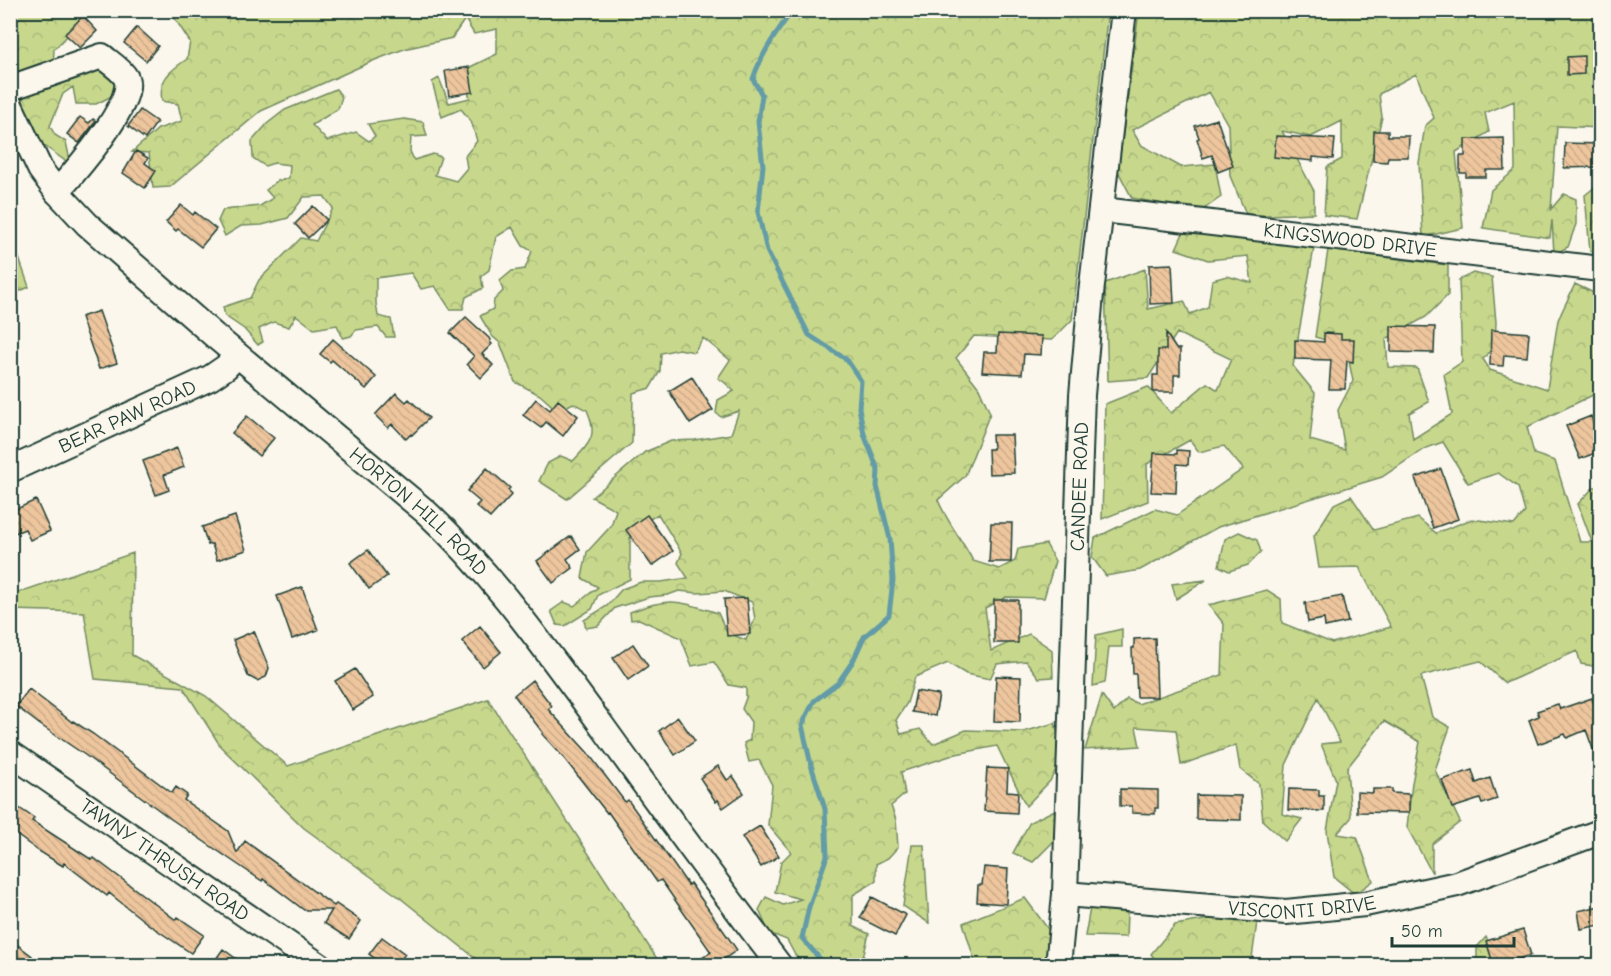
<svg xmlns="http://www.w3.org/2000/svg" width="1611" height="976" font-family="'Comic Neue',sans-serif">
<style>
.forest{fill:url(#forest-crowns);stroke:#738a60;stroke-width:1.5}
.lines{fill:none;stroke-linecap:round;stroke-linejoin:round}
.stream{stroke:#639ba6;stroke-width:5}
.building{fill:url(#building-back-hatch);stroke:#1f3d34;stroke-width:1.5}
.minor-casing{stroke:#1f3d34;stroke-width:28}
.minor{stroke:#fbf7ec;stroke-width:24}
.labels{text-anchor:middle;stroke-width:6;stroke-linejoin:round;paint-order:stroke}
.street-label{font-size:20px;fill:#1f3d34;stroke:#fbf7ec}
</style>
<defs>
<pattern id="forest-crowns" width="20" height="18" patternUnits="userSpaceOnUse" patternTransform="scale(1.5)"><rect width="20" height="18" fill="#c7d88d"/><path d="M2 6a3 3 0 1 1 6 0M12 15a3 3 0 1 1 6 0" fill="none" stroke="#aaba7a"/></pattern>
<pattern id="building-back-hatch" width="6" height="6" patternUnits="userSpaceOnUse" patternTransform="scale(1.5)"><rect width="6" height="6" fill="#eec69e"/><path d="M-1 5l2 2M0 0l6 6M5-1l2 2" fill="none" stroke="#ccab89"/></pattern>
</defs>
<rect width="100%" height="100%" fill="#fbf7ec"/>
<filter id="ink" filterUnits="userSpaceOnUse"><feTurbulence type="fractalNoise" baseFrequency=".0167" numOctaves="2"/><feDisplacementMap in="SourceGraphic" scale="12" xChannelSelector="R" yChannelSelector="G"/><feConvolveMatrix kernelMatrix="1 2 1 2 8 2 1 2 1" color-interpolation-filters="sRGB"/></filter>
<g filter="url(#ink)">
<path class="forest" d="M10,11H93L54,49L53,67L46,68L39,64L33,66L36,76L20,79L11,66Z
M170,11H1108L1072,320L1052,340L974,336L956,358L979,388L990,413L965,476L938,500C947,522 962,540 973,561L999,569L1015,561L1018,549L1046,544L1055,561L1044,598L1006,597L985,608L991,651L1029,634L1052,650L1053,677L1039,678L1026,661L997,664L990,679L966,674L948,663L915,677L907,703L896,720L901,734L920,729L933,744L966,730L1023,732L1055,723L1063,756L1050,781L1026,806L997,746L956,754L901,772L905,794L891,806L896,820L898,847L888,858L876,864V881L853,895V926L869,934L861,965H805L795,955L787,940L769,933L759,910L766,897L783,905L801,899L775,892L781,862L791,852L768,825L772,785L759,760L749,762L744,743L750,740L751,722L742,709L746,698V688L729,685L714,662L692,666L681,638L639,619L631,620L630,612C670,596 679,601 718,613L727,633L746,640L755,619L752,602L724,591L698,593L679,591L668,595L649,597L615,608L598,626L586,628L584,620L607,606L622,589L641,582H661L688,578L678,563L682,553L658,514L630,531V579L598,595L592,609L565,626L557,625L551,611L564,602L574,606L598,587L582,578L587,552L611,526L616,510L592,497L645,452L671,441L695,440L731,434L739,411L721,417L716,413L718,400L734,391L724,382L718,378L730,360L703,338L694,352L679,349L661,353L660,371L650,388L633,393L632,443L567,499L539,481L548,463L561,456L573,461C591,442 598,435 587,410L573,403L558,411L540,395L515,382L500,343L492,336L480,316L493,309L494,300L503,291L500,281L512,271L525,269L532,251L523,246L512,227L496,237L489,270L481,276L483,288L466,297L463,309H450L435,286L421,289L411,273L376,278V303L378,316L391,319L394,337H386L378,327L356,330L351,336L343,338L337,325L314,329L296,315L289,327L274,322L259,329L263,342L258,345L244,329L225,316L223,307L250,298L259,280L301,238L316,241L333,208L324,196L304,197L288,218L262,225L241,226L225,236L218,221L223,210L260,206L273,198L266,190L277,181L289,178L290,165L274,163L265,166L253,158L252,141L268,123L285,110L336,89L342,97L338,109L312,125L327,141L356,132L369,141L375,136L368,124L404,119L423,122L427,136L411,137L410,151L414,160L433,154L441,157L435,175L456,181L467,168L465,156L477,141L471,121L461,109L442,117L432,82L439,78L449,103L470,98L462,71L497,54V29L474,34L465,19L452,38L404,49L375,60L261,111L170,187L153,188L149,153L132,152L158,129L182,121L178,104L162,101C158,79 171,70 187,59L190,42Z
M1139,11H1600V128L1557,126L1551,209L1564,194L1576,199V224L1568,247L1554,254L1552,220L1550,238L1483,228L1491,190L1515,170L1514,101L1485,113L1489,132L1456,152L1463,228L1423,237L1419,163L1425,126L1434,118L1416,74L1379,94L1382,117L1357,219L1324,215L1327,167L1342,159V121L1311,137L1282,131L1314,191V213L1247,216L1230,176L1228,125L1209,92L1132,130L1141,145L1181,167L1215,164L1221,197L1201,211L1132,198L1118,171Z
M103,69L115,78L114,95L96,104H76L73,87L63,94L50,126L55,135L66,142L71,165L39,142L23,104V95Z
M1600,183V254L1590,251L1585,195Z
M1184,231L1314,248L1293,366L1315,393L1310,440L1345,450L1338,410L1353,381L1346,346L1315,337L1328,250L1448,265V295L1426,317L1386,339L1388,367L1417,368L1429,402L1409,413L1413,439L1452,414L1444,374L1462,362L1459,280L1473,273L1492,277L1496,322L1495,346L1483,359L1490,370L1547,389L1558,320L1575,284L1596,294L1600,324L1595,394L1527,427L1534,454L1555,461L1580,542H1592L1578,504L1594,487H1600V667L1581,664L1577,651L1505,683L1480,661L1421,676L1432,717L1450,727L1435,770L1460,822L1432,844V873L1407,827L1412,783L1420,742L1384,721L1347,768L1351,818L1337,834L1357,837L1373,881L1355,894L1334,877L1327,831L1336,780L1321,744L1340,742L1318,698L1286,765L1282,814L1302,819L1285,841L1263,821L1259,784L1240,769L1236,745L1181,765L1176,730L1136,727L1140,746L1085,750L1102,695L1114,712L1127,699L1138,704L1222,675L1224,624L1209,605L1267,590L1281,599L1282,623L1332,643L1391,627L1359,567L1319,568L1314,536L1334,504L1351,496L1374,530L1418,518L1436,533L1472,519L1514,525L1525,512L1518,487L1498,473L1468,483L1443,442L1424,449L1382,477L1218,527L1140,570L1106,576L1092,557L1095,538L1155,509L1177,515L1243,469L1224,446L1199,452L1190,440L1147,464L1148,501L1102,519L1105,404L1148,387L1171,413L1207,383L1218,390L1231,359L1177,333L1148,378L1108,381L1105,283L1145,269L1148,309L1184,301L1190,314L1208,307L1212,280L1227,276L1252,283L1248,256L1208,260L1176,249Z
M18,255L29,287L11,295V256Z
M1239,532L1257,540L1261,552L1248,565L1229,571L1219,566L1225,539Z
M133,553L132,655L206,696L288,766L488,699L661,965H484L399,897L304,828L221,747L183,687L95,679L84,612L11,610V595Z
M1206,580L1176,599L1172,584Z
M1122,629V647H1109L1105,683L1093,686L1096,635Z
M1055,810L1056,839L1033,862L1013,853L1030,822Z
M912,845H924L929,923L903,906Z
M1025,898L1051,933L1049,965H976L963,923Z
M1090,908L1127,913L1126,937L1085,936Z
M1222,917L1257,922L1251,965H1159L1151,954L1175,925Z
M1486,937L1498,960L1532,965L1477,966V947Z"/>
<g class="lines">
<path class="stream" d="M793,10C777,31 761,54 753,79L762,95L758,122L763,166L758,212L767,251L809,335L847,360L861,381L859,408L864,434L878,470L877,486L890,539L893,580L889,615L864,637L853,661L838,683L814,701L802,725L811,765L825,809L827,856L809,907L802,938L826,966"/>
</g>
<path class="building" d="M83,16L97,31L80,48L65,34Z
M137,27L158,46L146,61L124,43Z
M1584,56V74L1567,75V57Z
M469,67L473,92L449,96L445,71Z
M140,110L157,122L145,139L128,126Z
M80,117L89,123L93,119L96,121L79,143L67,134Z
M1217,119L1233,166L1218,172L1212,155L1203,158L1197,139L1199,138L1195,126Z
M1374,131H1388V136H1409L1408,157H1388L1387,162L1373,161Z
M1276,136L1335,139L1333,159L1313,157V161L1274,157Z
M1504,138L1505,170H1486V177H1466V173H1460V156H1465V139Z
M1565,143L1600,144V167L1564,168Z
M136,151L148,158L145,163L156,171L145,188L123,173Z
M181,205L193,215L195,212L216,229L201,247L178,229L176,231L166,222Z
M313,206L327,220L308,238L295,224Z
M1172,264L1174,303L1150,304L1149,265Z
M99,311L117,363L99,369L81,317Z
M466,317L491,340L490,342L492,344L482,354L493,365L481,378L467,364L474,356L450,333Z
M1391,326L1435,327L1434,353L1391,352Z
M1491,330L1529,333L1527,357L1504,355L1503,366L1490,365Z
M1166,333L1176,349H1180V375H1174V392H1153V375H1158V350H1166Z
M1324,333L1341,334V339H1354L1353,362L1347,361L1345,389H1329L1331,360L1295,359V340L1324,342Z
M998,334L1042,336L1041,355L1024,354L1022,374L982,372L984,352H997Z
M333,339L376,377L366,389L332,360L330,362L320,354Z
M692,377L713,410L690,424L669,391Z
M396,393L406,402L409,399L429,418L412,435L411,434L406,439L392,424L388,428L375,415Z
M536,399L550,410L558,400L578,416L563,436L546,422L541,428L523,415Z
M247,416L274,438L259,456L232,433Z
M1591,416L1600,440V451L1580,459L1566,426Z
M992,435H1012L1014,473L989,474L988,449H993Z
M177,448L184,467L164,475L169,490L156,495L143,461Z
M1177,450L1189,451L1188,465L1177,464L1176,493L1151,492L1154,453L1177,454Z
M487,468L510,488L508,490L512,494L490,518L476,506L480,502L467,491Z
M1441,469L1458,519L1433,528L1415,478Z
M36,500L50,531L30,540L25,529L10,535V512Z
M647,515L673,551L652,566L626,530Z
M235,516L246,550L217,560L212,544L208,545L202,527Z
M991,523H1012L1011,562H989Z
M571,536L580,549L567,559L573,568L553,583L537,561Z
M368,550L387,576L369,589L350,563Z
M302,587L318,630L292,639L277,596Z
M1342,596L1348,622L1325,627L1324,619L1308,622L1305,603Z
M747,598L750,634L727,636L724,599Z
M994,600H1018V643H994Z
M480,626L501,652L483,667L462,641Z
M254,631L269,668L266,677L257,681L248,676L233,640Z
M1155,638L1157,697H1137L1136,674H1133L1132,648H1134V639Z
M633,644L648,666L628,680L613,658Z
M355,669L373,697L353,710L335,681Z
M996,676L1021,677L1020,722L994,721Z
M532,680L552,706L548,709L588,753L625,802L628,800L688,885L690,883L737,950L714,966H690L711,952L661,880L657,882L608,812L607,813L563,757L542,734L543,733L514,695Z
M29,689L72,722L73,721L93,734L172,793L176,787L187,795L184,800L228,831L237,853L245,841L334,906L336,904L361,921L349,939L324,923L332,910H304L263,879L262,881L171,819L85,755L39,724L16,706Z
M916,691L939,695L935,716L912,712Z
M1592,698L1600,720L1596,723L1600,735V755L1596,757L1586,730L1567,738L1565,734L1538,744L1529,720L1539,716L1537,711L1558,704L1560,709Z
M678,717L695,741L675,755L659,731Z
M718,766L727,780L733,776L744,793L723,808L718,800L716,802L700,778Z
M987,768L1008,769L1007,791L1018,792L1017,813L984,811Z
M1472,770L1476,783L1490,778L1497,799L1482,804L1480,799L1452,808L1442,780Z
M1120,789L1158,790V808H1155V814L1132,813V806H1120Z
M1289,789L1319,790V796H1324V811L1288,810Z
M1373,789H1392V793L1409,794V813L1357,812V792L1373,793Z
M1196,795L1241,796V820L1196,819Z
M10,802L34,818L32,821L92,860L94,858L176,920L178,917L204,935L191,953L148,924L109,893L107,896L64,863L63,866L37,850L10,830Z
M760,826L779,856L761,867L742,837Z
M984,867L1008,869L1006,904L977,902L978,885H982Z
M872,897L906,915L895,936L860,918Z
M1600,906V925L1581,929L1578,911Z
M1523,930L1531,955L1494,966L1486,941Z
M382,937L405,954L396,966H385L369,954Z
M10,939L32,956L24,966H10Z
M223,949L246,966H211Z"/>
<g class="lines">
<g class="minor-casing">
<g id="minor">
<path d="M10,88L102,56C109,62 122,70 126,78C137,102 73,174 57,192"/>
<path id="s1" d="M10,105L40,169L57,192L87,224L216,337L426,512C494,575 545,649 600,723C659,805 718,886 780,966"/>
<path id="s2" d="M1102,210L1600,269"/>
<path id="s3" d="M10,470L210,378L226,367L237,355"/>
<path id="s4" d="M10,753L320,966"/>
<path id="s5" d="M1065,894L1286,912L1365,904L1457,884L1600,832"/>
<path id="s6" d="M1058,966L1065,894L1082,395L1091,294L1124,10"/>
</g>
</g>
<use href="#minor" class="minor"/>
</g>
</g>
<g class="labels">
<g class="street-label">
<text dy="7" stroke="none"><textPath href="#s2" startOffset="250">KINGSWOOD DRIVE</textPath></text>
<text dy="7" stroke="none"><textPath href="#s3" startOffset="129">BEAR PAW ROAD</textPath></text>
<text dy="7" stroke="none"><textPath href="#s6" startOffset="480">CANDEE ROAD</textPath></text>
<text dy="7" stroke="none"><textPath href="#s1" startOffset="582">HORTON HILL ROAD</textPath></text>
<text dy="7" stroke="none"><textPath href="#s4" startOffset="188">TAWNY THRUSH ROAD</textPath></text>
<text dy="7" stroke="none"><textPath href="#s5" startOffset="238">VISCONTI DRIVE</textPath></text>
</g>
</g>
<rect width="1611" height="976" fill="none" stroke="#fbf7ec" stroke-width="36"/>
<rect x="18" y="18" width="1575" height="940" fill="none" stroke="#1f3d34" stroke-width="2" filter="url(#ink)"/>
<path d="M1392 937v9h122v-9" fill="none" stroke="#1f3d34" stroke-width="3"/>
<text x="1401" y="937" font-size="18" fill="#1f3d34" stroke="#fbf7ec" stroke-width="4.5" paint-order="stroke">50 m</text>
</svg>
